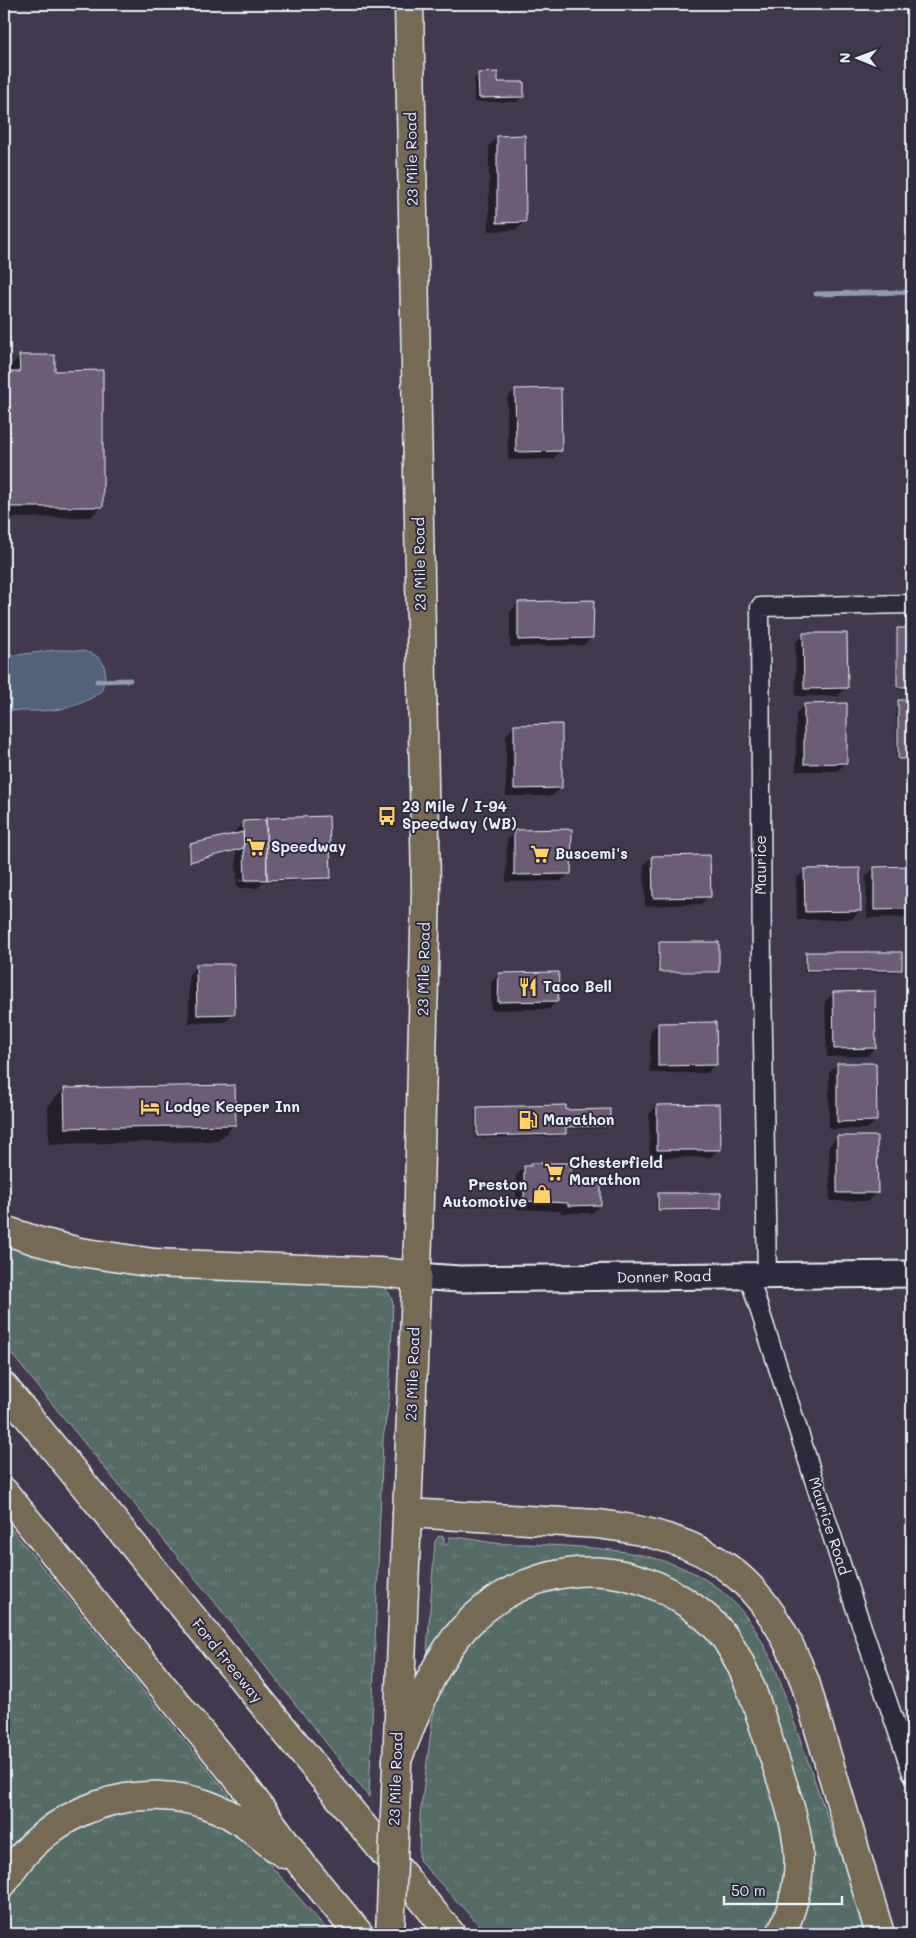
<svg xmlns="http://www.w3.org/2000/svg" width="916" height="1938" font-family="Mali,sans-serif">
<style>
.grass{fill:url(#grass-tufts);stroke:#a0aeaf}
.water{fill:#53647e;stroke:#8f9caf}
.shadow{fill:#0007;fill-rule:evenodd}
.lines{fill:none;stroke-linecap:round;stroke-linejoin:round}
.stream{stroke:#8f9caf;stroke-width:5}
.building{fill:#6d5c76;stroke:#e8f1f8}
.street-casing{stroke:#e8f1f8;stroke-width:21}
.secondary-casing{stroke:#e8f1f8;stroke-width:29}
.primary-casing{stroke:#e8f1f8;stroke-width:31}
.highway-casing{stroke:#e8f1f8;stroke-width:31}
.street{stroke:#2f2a3d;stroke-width:18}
.secondary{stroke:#2f2a3d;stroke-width:25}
.primary{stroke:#766a55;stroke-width:28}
.highway{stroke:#766a55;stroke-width:28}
.primary-bridge-casing{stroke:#e8f1f8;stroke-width:31;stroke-linecap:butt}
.primary-bridge{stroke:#766a55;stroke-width:28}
.labels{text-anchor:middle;stroke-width:4;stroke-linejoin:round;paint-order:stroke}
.street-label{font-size:15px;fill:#e8f1f8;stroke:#2f2a3d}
.poi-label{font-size:15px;font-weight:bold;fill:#e8f1f8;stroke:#2f2a3d;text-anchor:start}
</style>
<defs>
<pattern id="grass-tufts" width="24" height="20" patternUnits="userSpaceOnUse" patternTransform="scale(1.25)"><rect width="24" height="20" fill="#576c66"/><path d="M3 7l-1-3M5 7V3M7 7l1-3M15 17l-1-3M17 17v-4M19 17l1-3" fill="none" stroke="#6f817d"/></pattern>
</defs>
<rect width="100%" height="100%" fill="#42394e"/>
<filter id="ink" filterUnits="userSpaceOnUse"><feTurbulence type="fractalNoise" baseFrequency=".02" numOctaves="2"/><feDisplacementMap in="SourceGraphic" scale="10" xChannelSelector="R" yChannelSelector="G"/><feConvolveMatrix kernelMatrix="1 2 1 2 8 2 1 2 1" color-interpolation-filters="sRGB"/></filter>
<g filter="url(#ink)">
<path class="grass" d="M4,1241L384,1286L389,1293L393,1303L389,1400L383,1439L369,1797L209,1595L4,1345Z
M4,1520L232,1799L165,1784L141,1783L118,1787L4,1860Z
M439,1536L444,1537V1544H449V1537C464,1537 479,1541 494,1543C505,1544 517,1544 528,1544C600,1548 685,1548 737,1606C754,1624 764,1645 775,1667L868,1934H789L804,1889L734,1639L584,1564L427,1651L435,1541Z
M604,1583L645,1593L685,1615L717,1646L738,1686L788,1843L785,1891L769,1934H487L419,1860L420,1815L433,1716L439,1691L460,1653L490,1619L527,1597L563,1585Z
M170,1809L214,1819L251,1843L331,1934H4V1908L14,1888L41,1853L79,1826L122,1811Z"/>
<path class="water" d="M55,650C72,650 101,648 105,669C106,675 103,684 102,690C75,714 38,712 4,710V654L17,655Z"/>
<path class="shadow" d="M479,74L523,96L517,102H474V79Z
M497,137L524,222L516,230L489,231V146Z
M20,356L54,372L102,506L91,517L4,518V378L9,373V367Z
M515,390L561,450L553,459L508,460L507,398Z
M518,603L592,637L584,645L510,647V612Z
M898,629H912V689H896V631Z
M803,635L846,687L838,696H796L795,643Z
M898,701H912V760H896V704Z
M804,705L846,763L837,771H796V713Z
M514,726L561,788L552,796H506V735Z
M266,819L330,877L328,880L264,882L258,888H237L236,849L188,861L189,847L191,845L236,835L235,831L244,822H263ZM239,879H259V881L239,882Z
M515,832L570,873L561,881L506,882L507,840Z
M652,857L709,896L701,904L645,906L644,865Z
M912,867V917L867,918L866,876L874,868Z
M805,870L860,911L852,919L797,920L796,879Z
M659,943L718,971L715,973H657V946Z
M807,953L901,969L898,972H804V956Z
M197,966L233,1014L225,1022L189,1023V974Z
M499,974L557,1001L549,1009L491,1010V983Z
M834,993L875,1048L867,1056L827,1057L825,1001Z
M658,1024L715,1064L707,1073H650V1032Z
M837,1064L876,1121L867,1129H829V1073Z
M64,1089L234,1125L218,1141L49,1144L48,1106Z
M657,1106L719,1149L711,1157L650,1158L649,1114Z
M477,1109L565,1111L609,1125L607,1128L565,1129V1134L563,1136L475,1138V1111Z
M838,1137L876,1193L868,1201H830L829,1145Z
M532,1164L570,1181L600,1205L592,1213H561V1211L516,1209V1176L524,1167H528Z
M658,1194L719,1209L717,1211H656V1196Z"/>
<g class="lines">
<path class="stream" d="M816,294L912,292
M97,681L130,680"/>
</g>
<path class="building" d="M498,72V82H524V97L479,98L478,73Z
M525,135L526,222L497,223V136Z
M19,355H55V371L103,370V507H9L8,372H20Z
M561,388L562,451L516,452L515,389Z
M594,600L593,638L518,640V602Z
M897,628H912V687H897Z
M803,633H847L848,688L804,689Z
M898,700H912V759H898Z
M847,703V763L804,764V704Z
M562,724V788L514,789V725Z
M329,816L331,878L267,880L266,818Z
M266,820L267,880H245L243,821Z
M572,829L571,874L514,875V830Z
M243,832L244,848L190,862V844Z
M710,855L711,897L653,898L652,856Z
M912,866V909L874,910V867Z
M860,868L861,911L805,912L804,869Z
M659,942H719V972H659Z
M806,952H902V970H806Z
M196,964H234L235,1014L197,1015Z
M559,972L558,1001L498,1002L499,973Z
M875,991L876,1048L834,1049L833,992Z
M716,1022L717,1065L658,1066V1023Z
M837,1063H876L877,1121L837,1122Z
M235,1085L236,1125L65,1128L64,1088Z
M720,1104L721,1150H657V1105Z
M566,1105V1110L610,1109V1126L566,1127V1134L477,1136V1107Z
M837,1136H877L878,1193H837Z
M531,1163H571V1180L601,1179V1205L568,1206V1203L524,1201V1166H531Z
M658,1193H721V1209L658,1210Z"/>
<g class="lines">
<g class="street-casing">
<path id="street" d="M767,1276L762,979L760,607L912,604
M749,1277L851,1595L912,1773"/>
</g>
<g class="secondary-casing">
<path id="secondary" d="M417,1276L459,1279L912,1274"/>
</g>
<g class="primary-casing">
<path id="primary" d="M396,1790L418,1239L426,888L409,4"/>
</g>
<g class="highway-casing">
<path id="highway" d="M4,1230L37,1241L80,1252L154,1263L379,1272L417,1276
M4,1387L451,1934
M4,1492L244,1786L306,1870L359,1934
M407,1513L598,1524C709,1537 766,1577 805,1682L880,1934
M397,1760C416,1715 431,1664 464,1628C522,1564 615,1553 685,1602C702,1613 719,1627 729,1644C751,1678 761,1719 774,1757C796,1825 813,1865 781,1934
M4,1882C45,1809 140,1775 218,1809C242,1819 263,1839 284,1854"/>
</g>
<use href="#street" class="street"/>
<use href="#secondary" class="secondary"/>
<use href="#primary" class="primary"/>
<use href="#highway" class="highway"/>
<g class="primary-bridge-casing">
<path id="primary-bridge" d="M390,1934L396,1790"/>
</g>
<use href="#primary-bridge" class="primary-bridge"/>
</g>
</g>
<defs>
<g id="bus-bare" transform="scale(1.5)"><path d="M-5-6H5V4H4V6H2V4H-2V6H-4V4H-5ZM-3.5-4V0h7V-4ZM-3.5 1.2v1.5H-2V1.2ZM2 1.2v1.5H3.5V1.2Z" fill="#ffd166" stroke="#2f2a3d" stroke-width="2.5" paint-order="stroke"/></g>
<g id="supermarket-bare" transform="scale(1.5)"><path d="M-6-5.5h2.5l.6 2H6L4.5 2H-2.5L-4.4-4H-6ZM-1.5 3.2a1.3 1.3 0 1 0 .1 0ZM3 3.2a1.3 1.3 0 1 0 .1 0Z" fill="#ffd166" stroke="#2f2a3d" stroke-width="2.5" paint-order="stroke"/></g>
<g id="restaurant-bare" transform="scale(1.5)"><path d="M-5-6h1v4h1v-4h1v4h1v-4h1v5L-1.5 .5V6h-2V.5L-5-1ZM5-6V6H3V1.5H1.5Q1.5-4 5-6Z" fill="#ffd166" stroke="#2f2a3d" stroke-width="2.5" paint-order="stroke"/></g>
<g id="hotel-bare" transform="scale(1.5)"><path d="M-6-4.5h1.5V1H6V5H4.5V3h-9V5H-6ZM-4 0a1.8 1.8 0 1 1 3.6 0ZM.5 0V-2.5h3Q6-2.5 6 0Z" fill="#ffd166" stroke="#2f2a3d" stroke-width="2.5" paint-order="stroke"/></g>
<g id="fuel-bare" transform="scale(1.5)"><path d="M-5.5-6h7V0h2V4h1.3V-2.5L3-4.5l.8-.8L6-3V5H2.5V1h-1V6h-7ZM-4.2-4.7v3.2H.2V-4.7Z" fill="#ffd166" stroke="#2f2a3d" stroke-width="2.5" paint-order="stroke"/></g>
<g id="shop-bare" transform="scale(1.5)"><path d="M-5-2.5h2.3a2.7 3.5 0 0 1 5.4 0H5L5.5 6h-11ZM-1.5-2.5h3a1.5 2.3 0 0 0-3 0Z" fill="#ffd166" stroke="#2f2a3d" stroke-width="2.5" paint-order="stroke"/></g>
</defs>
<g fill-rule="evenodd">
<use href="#bus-bare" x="387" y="816"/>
<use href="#supermarket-bare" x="256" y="847"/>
<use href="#supermarket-bare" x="540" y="854"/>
<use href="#restaurant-bare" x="528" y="987"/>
<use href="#hotel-bare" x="150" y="1107"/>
<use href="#fuel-bare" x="528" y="1120"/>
<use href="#supermarket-bare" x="554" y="1172"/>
<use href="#shop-bare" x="542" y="1194"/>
</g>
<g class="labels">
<g class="street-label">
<text transform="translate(412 159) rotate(-91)" y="5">23 Mile Road</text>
<text transform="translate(420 564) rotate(-91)" y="5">23 Mile Road</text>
<text transform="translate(761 865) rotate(-90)" y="5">Maurice</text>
<text transform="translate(424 969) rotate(-89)" y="5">23 Mile Road</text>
<text transform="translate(664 1277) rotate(-1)" y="5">Donner Road</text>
<text transform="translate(413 1374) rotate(-88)" y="5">23 Mile Road</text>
<text transform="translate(829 1526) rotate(72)" y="5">Maurice Road</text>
<text transform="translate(227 1661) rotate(51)" y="5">Ford Freeway</text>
<text transform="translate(396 1779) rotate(-88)" y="5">23 Mile Road</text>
</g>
<g class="poi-label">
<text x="402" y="812">23 Mile / I-94<tspan x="402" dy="17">Speedway (WB)</tspan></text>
<text x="271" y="852">Speedway</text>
<text x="555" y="859">Buscemi's</text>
<text x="543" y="992">Taco Bell</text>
<text x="165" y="1112">Lodge Keeper Inn</text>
<text x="543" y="1125">Marathon</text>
<text x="569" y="1168">Chesterfield<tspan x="569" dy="17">Marathon</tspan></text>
<text x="527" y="1190" text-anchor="end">Preston<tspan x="527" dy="17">Automotive</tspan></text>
</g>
</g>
<rect width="916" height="1938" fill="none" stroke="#2f2a3d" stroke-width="20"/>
<rect x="10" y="10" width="896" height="1918" fill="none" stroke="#e8f1f8" stroke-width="2" filter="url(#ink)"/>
<g transform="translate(858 58) rotate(271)" stroke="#2f2a3d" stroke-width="4" paint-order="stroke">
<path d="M0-4L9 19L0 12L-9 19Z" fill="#e8f1f8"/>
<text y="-8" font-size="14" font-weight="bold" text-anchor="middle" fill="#e8f1f8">N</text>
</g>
<path d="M724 1896v8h118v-8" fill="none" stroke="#e8f1f8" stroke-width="2.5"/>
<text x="731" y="1896" font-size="15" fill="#e8f1f8" stroke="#2f2a3d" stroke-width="4" paint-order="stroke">50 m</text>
</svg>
